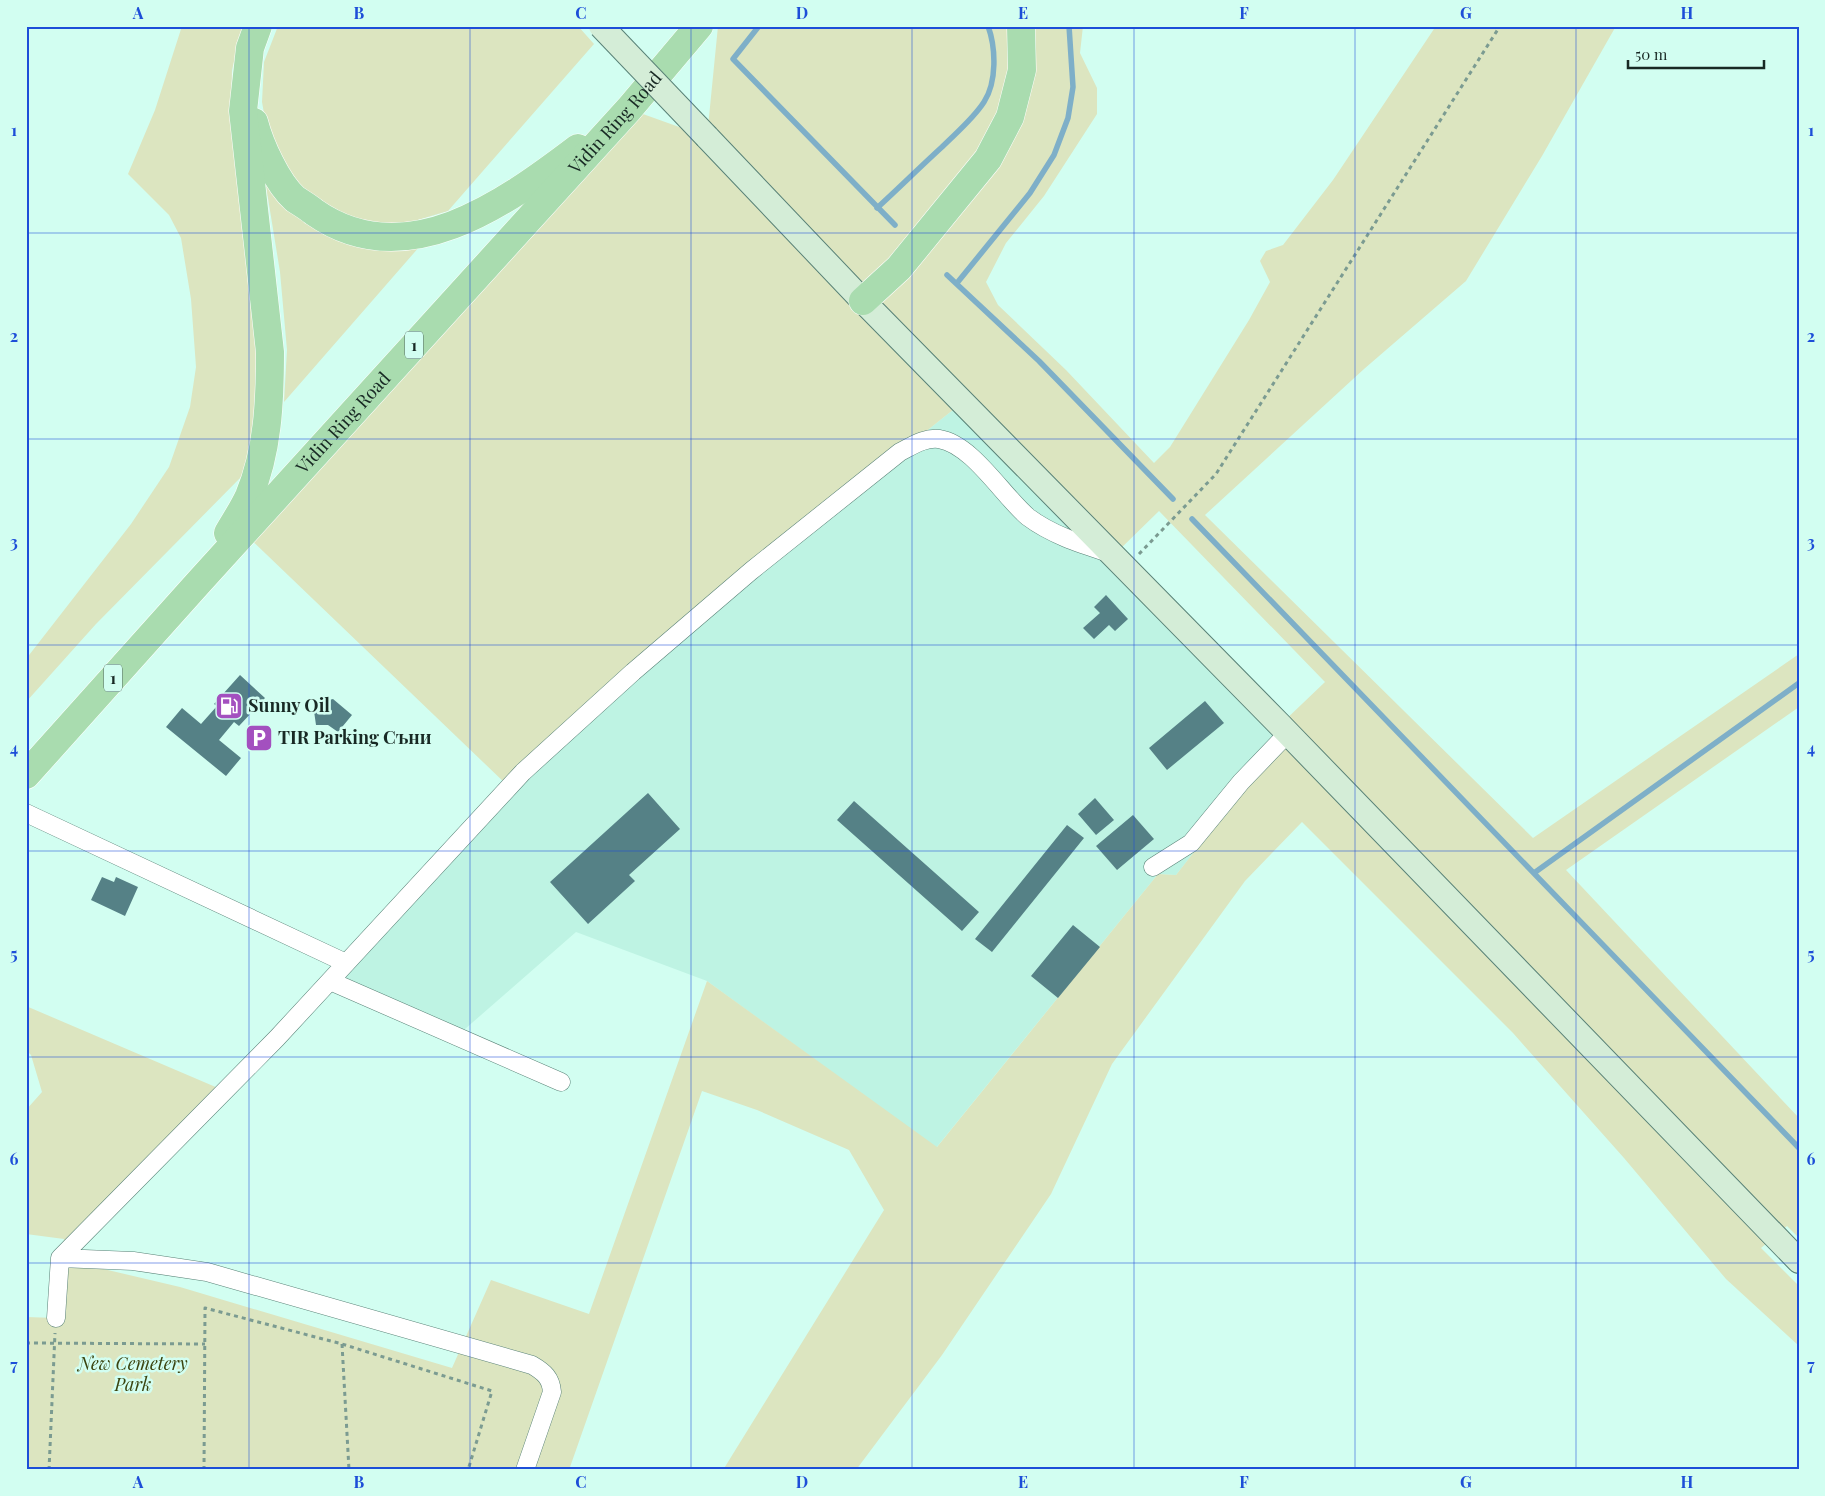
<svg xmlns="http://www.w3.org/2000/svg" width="1825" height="1496" font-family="'Playfair Display',serif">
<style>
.built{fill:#bef3e3}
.green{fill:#dce5c0}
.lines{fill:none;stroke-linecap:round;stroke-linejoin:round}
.stream{stroke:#7eafc8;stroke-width:5.5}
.building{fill:#558186}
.street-casing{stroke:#598277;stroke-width:19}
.secondary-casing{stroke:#598277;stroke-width:26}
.primary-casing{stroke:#fff;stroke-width:29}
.path{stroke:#7b9b91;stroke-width:3;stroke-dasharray:4 4;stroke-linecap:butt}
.street{stroke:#fff;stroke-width:18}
.secondary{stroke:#d4edd7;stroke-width:24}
.primary{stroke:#a9dcaf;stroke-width:28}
.secondary-bridge-casing{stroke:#598277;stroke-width:26;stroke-linecap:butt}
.secondary-bridge{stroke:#d4edd7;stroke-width:24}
.grid{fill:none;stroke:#1d4ed8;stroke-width:1;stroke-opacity:0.55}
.labels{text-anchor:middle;stroke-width:5;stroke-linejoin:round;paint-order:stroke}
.shield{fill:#d2fef1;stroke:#506962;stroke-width:1}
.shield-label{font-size:16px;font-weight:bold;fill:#182924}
.street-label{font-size:18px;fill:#182924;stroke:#d2fef1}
.poi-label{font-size:18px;font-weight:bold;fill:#182924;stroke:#d2fef1;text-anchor:start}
.park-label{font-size:18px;font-style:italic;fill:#3b440f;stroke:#d2fef1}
.neatline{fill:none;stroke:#1d4ed8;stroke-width:2}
.grid-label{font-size:16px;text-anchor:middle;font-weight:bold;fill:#1d4ed8}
</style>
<rect width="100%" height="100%" fill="#d2fef1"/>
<path class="built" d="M963,402L1288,733L1176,875L1158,874L936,1148L707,981L576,932L457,1036L330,981L507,787L900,452Z"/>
<path class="green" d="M182,26H243L232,70L231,111L264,381L244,474L96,624L26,702V659L131,524L169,467L190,407L196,367L191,299L181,238L169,215L128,174L155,110Z
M278,26H578L594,44L448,211L404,224L375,225L341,216L308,195L285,166L268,136L262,102L264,62Z
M718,26H1083L1080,53L1097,88V114L1044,196L1006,243L986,282L998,305L1066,370L1154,463L1170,447L1249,320L1270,282L1260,261L1266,251L1283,245L1333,180L1436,26H1616L1542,156L1466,281L1364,369L1205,515L1533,838L1799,654V707L1566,870L1799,1118V1238L1787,1226L1761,1248L1799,1286V1346L1726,1279L1624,1158L1513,1033L1302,822L1245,881L1112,1064L1051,1194L942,1355L856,1470H723L884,1210L849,1150L757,1110L702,1091L569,1470H26V1317L56,1318L60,1258L64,1239L26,1234V1110L42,1092L31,1055L26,1050V1006L225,1091L61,1259L180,1287L452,1368L491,1280L589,1314L707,981L937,1147L1158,874L1176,875L1287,733L1280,725L1325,682L1159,511L1114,555L963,402L900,452L507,785L244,533L629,109L707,137Z
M266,186L283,200L420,246L284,402L287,350L280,272Z"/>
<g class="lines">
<path class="stream" d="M759,26L733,59L895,225
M877,208C899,188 920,167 942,147C957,132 973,119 984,102C997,82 996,48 988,26
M947,275L1039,361L1173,499
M957,283L1030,193L1054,155L1068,118L1073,87L1069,26
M1192,519L1799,1148
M1534,873L1799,683"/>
</g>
<path class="building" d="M1106,595L1128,619L1115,631L1109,625L1094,639L1083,628L1100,613L1094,607Z
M240,675L265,698L239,726L234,722L219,740L241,758L226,776L166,727L182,708L201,724L217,706L214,704Z
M333,699L352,715L338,732L328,725H316L313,704Z
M1205,701L1224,723L1167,770L1149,748Z
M648,793L680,829L629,875L635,881L588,924L550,882Z
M1095,798L1114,820L1096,835L1078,814Z
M854,801L979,912L962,931L837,820Z
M1133,815L1154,839L1117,870L1096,846Z
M1067,825L1084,838L992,952L975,939Z
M102,877L114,882L116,877L138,887L125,916L91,900Z
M1073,925L1100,947L1058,998L1031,976Z"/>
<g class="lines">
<g class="street-casing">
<path id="street" d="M26,813L346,963
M1153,867L1191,843L1241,782L1288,733
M330,981L561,1082
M56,1318L60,1258
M525,1470L552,1392C551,1378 544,1372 532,1365L207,1272L133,1261L60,1258L277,1038L523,772L633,672L751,571L900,452C912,446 925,437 939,439C972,444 1003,496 1028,517C1052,535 1081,544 1109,553"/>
</g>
<g class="secondary-casing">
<path id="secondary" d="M707,137L863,301L1280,725L1799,1261"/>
</g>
<g class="primary-casing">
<g id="primary">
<path d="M254,122C260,145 277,183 295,199C301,203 308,207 314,212C405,276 504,204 578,148"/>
<path d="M863,301L899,268L988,159L1010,117L1022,70L1021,26"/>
<path d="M228,533C235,521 243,509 249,496C268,451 270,401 270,352L243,111L250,48L258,26"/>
<path id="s1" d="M26,775L199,582L629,109L699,26"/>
</g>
</g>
<path class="path" d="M1139,554L1216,474L1500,26
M26,1343L205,1344
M342,1344L349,1470
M49,1470L55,1333
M204,1470L205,1308L342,1344L492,1391L468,1470"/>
<use href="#street" class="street"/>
<use href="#secondary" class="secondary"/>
<use href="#primary" class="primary"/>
<g class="secondary-bridge-casing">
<path id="secondary-bridge" d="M601,26L707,137"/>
</g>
<use href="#secondary-bridge" class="secondary-bridge"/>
</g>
<path class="grid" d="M249,26V1470M470,26V1470M691,26V1470M912,26V1470M1134,26V1470M1355,26V1470M1576,26V1470M26,233H1799M26,439H1799M26,645H1799M26,851H1799M26,1057H1799M26,1263H1799"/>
<defs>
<g id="fuel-square" transform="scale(1.4375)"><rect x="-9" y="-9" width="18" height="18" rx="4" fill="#a350bf" stroke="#d2fef1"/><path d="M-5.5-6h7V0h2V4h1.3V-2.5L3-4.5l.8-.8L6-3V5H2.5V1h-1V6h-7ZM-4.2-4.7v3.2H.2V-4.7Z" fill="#fff"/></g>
<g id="parking-square" transform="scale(1.4375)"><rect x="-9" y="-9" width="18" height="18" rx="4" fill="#a350bf" stroke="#d2fef1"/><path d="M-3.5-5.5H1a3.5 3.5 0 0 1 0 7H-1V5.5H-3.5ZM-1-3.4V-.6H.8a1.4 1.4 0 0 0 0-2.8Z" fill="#fff"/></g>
</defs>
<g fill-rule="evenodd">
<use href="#fuel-square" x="229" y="706"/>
<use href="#parking-square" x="259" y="738"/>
</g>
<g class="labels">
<g class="shield">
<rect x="405" y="331.5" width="18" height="27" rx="4"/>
<rect x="104" y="664.5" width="18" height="27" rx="4"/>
</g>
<g class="shield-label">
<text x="414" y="351">1</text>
<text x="113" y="684">1</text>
</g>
<g class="street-label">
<text dy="6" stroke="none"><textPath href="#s1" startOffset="879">Vidin Ring Road</textPath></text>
<text dy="6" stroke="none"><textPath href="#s1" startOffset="474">Vidin Ring Road</textPath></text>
</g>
<g class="poi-label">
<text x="248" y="712">Sunny Oil</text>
<text x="278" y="744">TIR Parking Съни</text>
</g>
<g class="park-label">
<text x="133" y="1370">New Cemetery<tspan x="133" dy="21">Park</tspan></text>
</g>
</g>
<rect width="1825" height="1496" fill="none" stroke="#d2fef1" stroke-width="55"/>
<path d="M1628 60v8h136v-8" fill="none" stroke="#182924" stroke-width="2.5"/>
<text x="1635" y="60" font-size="15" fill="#182924" stroke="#d2fef1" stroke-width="4" paint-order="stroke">50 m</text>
<rect x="28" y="28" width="1770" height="1440" class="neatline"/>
<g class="grid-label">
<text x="138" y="19">A</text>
<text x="359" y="19">B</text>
<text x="581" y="19">C</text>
<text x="802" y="19">D</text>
<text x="1023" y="19">E</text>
<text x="1244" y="19">F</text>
<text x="1466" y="19">G</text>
<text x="1687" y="19">H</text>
<text x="14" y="136">1</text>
<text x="1811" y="136">1</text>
<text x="14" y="342">2</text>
<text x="1811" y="342">2</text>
<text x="14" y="548">3</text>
<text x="1811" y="548">3</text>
<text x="14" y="754">4</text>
<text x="1811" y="754">4</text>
<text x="14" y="960">5</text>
<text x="1811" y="960">5</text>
<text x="14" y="1165">6</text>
<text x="1811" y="1165">6</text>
<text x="14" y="1371">7</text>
<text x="1811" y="1371">7</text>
<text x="138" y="1488">A</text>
<text x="359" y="1488">B</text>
<text x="581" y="1488">C</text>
<text x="802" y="1488">D</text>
<text x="1023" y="1488">E</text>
<text x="1244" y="1488">F</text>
<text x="1466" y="1488">G</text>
<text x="1687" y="1488">H</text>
</g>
</svg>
